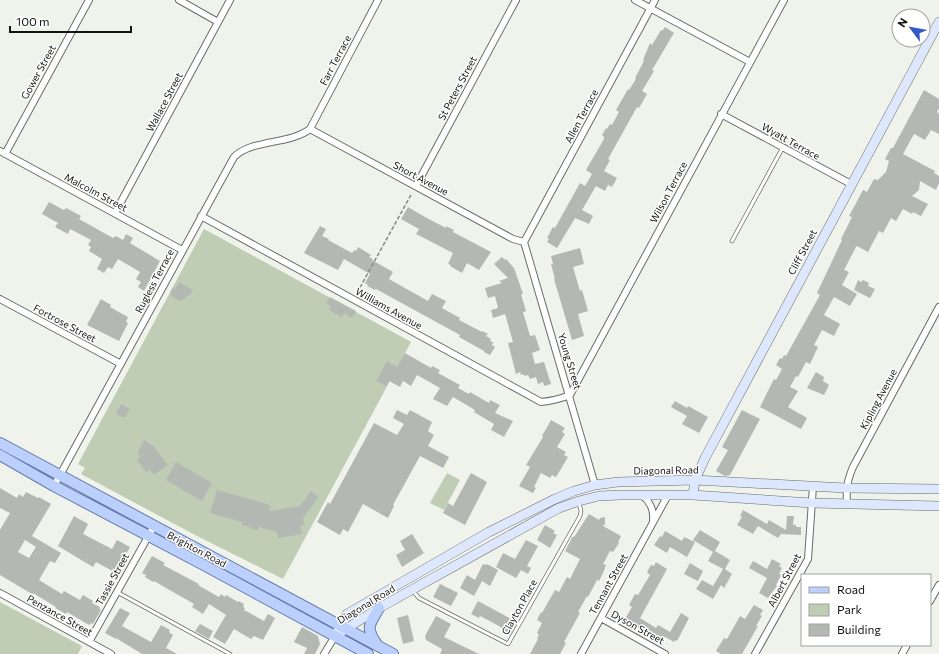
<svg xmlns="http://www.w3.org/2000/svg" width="939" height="654" font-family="Commissioner,sans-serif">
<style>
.green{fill:#becdb4}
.building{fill:#b4b8b2;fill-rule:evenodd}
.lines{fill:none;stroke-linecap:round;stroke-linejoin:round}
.lane-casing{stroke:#6a6d67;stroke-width:4.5}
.street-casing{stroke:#6a6d67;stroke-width:8}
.secondary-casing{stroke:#6a6d67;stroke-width:10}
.primary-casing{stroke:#6479a9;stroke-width:12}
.path{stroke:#868884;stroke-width:1.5;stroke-dasharray:4 2;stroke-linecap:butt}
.lane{stroke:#fff;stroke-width:3}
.street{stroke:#fff;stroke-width:6}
.secondary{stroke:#dde7fe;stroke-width:9}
.primary{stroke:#bcd0fd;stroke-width:10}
.labels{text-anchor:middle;stroke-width:3;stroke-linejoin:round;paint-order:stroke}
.street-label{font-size:10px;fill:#131412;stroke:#fff}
</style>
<rect width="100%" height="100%" fill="#eff3ec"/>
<path class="green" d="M204,229L411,342L283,579L197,536L81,474L85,468L78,464Z
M447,473L460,480L444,510L430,503Z
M0,602L82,646L78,654H0Z"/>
<path class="building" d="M665,27L674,33L652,70L654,71L642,91L647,94L639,108L637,107L608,159L610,160L604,171L617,178L612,187L608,185L605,191L596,186L582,210L593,216L589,224L575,218L557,248L547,242L549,239L547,238L553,227L555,228L580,183L585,186L592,174L586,170L604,139V137L602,135L606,128L607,129L610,124L612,125L619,112L616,110L628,89L629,90L636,79L635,78L644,61L643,60L650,43L652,45L661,30L662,31Z
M924,90L939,99V108L937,112L939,114V134L931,130L925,140L914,134L903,154L935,171L934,173L939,176V183L936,190L920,181L919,190L912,196L928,204L921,216L913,212L912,214L903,209L896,221L891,218L883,233L879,231L868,252L857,246L856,247L844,270L849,272L842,285L857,294L850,306L834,297L824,315L840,324L834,336L822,330L814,345L818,347L810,364L806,362L798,377L796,376L790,387L798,391L788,407L807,418L801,429L760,407L774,379L776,380L782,369L776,365L780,358L782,359L784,355L786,356L820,295L817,293L842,240L841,239L852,217L849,216L863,190L867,192L874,179L878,180L886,172L889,161L885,159L891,148H893Z
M49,202L64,210L66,208L81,216L79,219L113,238L116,236L123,240L126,234L133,238L130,243L160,261L144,291L138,287L141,282L136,279L140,272L118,259L112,269L108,267L104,273L97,269L102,259L89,251L91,247L88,245L91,240L70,229L68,234L55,227L58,223L42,214Z
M408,207L425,217L446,228V226L454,230L453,232L491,252L479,270L467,263L462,273L450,266L451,265L448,264L453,253L416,234L419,229L401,219Z
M320,226L326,229L322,236L329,239L328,240L352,253L354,250L356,251L358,247L371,255L369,257L373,259L372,260L393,272L389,279L428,301L432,294L446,301L442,308L460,318L459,320L482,332V331L488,334L486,336L491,339L490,341L493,342L492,345L495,347L490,355L484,352V351L459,337L460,335L376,289L375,290L367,286L368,285L365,283L370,274L344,259L338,270L304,253Z
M580,248L584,264L573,267L580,291L582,290L588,311L578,314L584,336L572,340L554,279H555L551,264H553L551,256Z
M502,257L505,260L506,259L514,268L523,294H521L526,311L523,312L530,336L535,335L540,350L532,353L535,364L544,362L551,384L544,386L543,382L538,384L536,377L530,379L528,375L524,376V374L521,375L520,372L516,374L508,343L513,342L505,314L493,318L491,310L498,308L495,296L488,298L485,288L502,283L499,281L508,278L494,264Z
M858,280L861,282L863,280L869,283L868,286L875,289L870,298L854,290Z
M179,282L193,290L189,296L187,295L184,300L182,299L180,301L171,296L172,294L170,293L173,287L175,289Z
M330,297L356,311L352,318L344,313L342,317L329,310L331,306L326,303Z
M101,299L111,305L110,307L128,317L126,322L128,323L119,341L87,325Z
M405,353L431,368L432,366L440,370L438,373L460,385L458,388L469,394L470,392L489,403L490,400L500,405L495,413L513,421L504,437L491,430L494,424L474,412L475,410L453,397L447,406L433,399L440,388L417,375L411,386L403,381L400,387L389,381L386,386L376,381L387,361L397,367Z
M816,372L824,377L823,381L829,385L824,395L807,388Z
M675,401L687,408L688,406L708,417L699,433L682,424L687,416L671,407Z
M121,404L130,409L124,418L116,414Z
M397,410L407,415L410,410L432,422L428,431L434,435L428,446L449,457L443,468L420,456L393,505L394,506L388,518L363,504L348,532L343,529L340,535L317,522L328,502L330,504L374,423L397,435L404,424L393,418Z
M742,410L760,419L730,475L725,476L716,471L728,450L722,447Z
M551,420L565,428L562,432L565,434L557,447L566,452L564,455L568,457L556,477L552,475L550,478L541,473L534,487L536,488L533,493L519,486L530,467L526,465L543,437L542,436Z
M144,440L153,446L168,465L154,475L150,470L146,472L137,460L141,456L137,454Z
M176,462L212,483L202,501L166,480Z
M471,473L487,482L465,525L443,513L448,503L453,506Z
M0,488L17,498L19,494L23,497L26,492L38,498L39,497L51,504L32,536L61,553L55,563L50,561L39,580L62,594L64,591L80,600L83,595L93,601L92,603L100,607L99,608L101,610L93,624L91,623L89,625L67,612L66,614L55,608L56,607L33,593L32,594L0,575V530L10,513L0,508ZM25,540L36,547L29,558L18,552Z
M217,490L271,505L269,511L300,506L311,491L318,497L305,516L303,515L304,525H300L302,534L278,538L277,532L259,527L258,530L250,528V527L242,525V522L210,513Z
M743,510L767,524L769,520L786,530L787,516H794L793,525H796V527H801V535L781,534L778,538L758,526L753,534L737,525L742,517L740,516Z
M589,514L599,520L600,518L605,517V524L603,526L621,536L618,542L619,543L613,552L610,551L603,564L606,565L603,573L599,581L597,580L588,597L587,596L578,612L580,613L564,642L566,643L560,654H530L538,639L537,638L539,635L537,633L542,623L537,620L541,612L542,613L555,590L559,592L567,577L570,579L580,559L565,551L573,536L574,537Z
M74,516L88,524L83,534L112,549L117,540L130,547L116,573L96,562L93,567L58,546Z
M545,525L555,531L553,533L557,535L550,548L537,540Z
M700,530L720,542L715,551L730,560L725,569L732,574L724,588L721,585L713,599L696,589L702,580L713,586L723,569L708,561L713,552L693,540Z
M665,531L682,541L684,537L695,542L687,557L670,547L667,553L654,545L660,536L662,537Z
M412,534L424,553L402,567L396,555L405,550L400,541Z
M526,540L538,546L527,566L531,568L528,574L521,570L516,578L496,567L503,553L515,559Z
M152,556L165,563L163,565L199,584L198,585L219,597L221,594L225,597L226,595L238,602L239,601L244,604L243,607L245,608L244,610L264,621L268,614L275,618L263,640L254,636L251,639L234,629L225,644L213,637L226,615L209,604L203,614L192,607L194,604L154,581L153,582L145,577L146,575L142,573Z
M772,559L781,564L779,566L782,568L779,574L781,575L776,585L777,586L768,598L759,593L767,578L749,568L753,561L767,569Z
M656,562L667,569L640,618L656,628L658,625L670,632L681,613L689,618L677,641L675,640L674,642L665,637L664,639L661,637L660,639L656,637L655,639L636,628L635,630L628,626L630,622L625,619L632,607L629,605L635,594L638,595L650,575L647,572L651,565L654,566Z
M690,563L703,571L698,581L684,574Z
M483,564L486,565L487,564L498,570L490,586L482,581L474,596L460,588L467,575L475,580Z
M440,584L458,593L451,606L433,597Z
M478,601L517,622L510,635L502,631L503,629L499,626L480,616L479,618L471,614Z
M754,605L763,610L760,615L762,616L756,626H758L742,654H721L716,651L724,638L727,639L740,616L745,619Z
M120,608L130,613L122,626L151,642L161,625L170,630L169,632L173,635L166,648L177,654H142L116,638V639L105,633Z
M408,615L414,641L403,644L397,618Z
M436,616L451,624L444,637L479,654H440L442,649L426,640L425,636Z
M200,624L213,631L209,639L195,631Z
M302,627L318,636L320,644L315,654H304L307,648L294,642Z"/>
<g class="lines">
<g class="lane-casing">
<path id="lane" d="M732,241L783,147
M412,590L419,598L508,644L580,516L581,511L579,503
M117,592L230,654"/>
</g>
<g class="street-casing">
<path id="street" d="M179,0L218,22
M635,0L750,62
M721,114L851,184
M310,129L513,239L524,242
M0,151L182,250
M5,154L89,0
M416,186L516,0
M115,213L230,0
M201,216L541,402C552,401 560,399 570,395L784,0
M524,242L655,0
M524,242L595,485
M0,299L121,364
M54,486L234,157C252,139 289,145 310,129L378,0
M642,495C650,502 654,509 653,520
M847,504C846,489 847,481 853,467L939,307
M0,593L111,654
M930,601L939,585
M601,618L665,654
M89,642L154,526
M324,654L335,636
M581,654L668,495
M755,654L808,559L813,486
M902,654L907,645"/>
</g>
<g class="secondary-casing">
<path id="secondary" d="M693,495L695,480L705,458L939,22
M341,632L379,608L559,508L579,501L599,496L620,495H693L812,503L939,506
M335,636L347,614L489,532L555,499L574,491L595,485L618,482L695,480L846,488L939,489"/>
</g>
<g class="primary-casing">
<path id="primary" d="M0,443L393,654
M0,455L54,486L202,564L368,654
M376,643C365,627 370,624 379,608"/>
</g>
<path class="path" d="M357,293L412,193"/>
<use href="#lane" class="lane"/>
<use href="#street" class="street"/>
<use href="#secondary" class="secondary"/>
<use href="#primary" class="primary"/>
</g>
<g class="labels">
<g class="street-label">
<text transform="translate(335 60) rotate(-62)" y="4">Farr Terrace</text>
<text transform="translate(38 72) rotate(-61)" y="4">Gower Street</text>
<text transform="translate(457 88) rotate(-62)" y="4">St Peters Street</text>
<text transform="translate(164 102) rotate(-62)" y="4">Wallace Street</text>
<text transform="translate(581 116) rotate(-62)" y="4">Allen Terrace</text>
<text transform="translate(791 141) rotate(29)" y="4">Wyatt Terrace</text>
<text transform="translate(421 178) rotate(28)" y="4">Short Avenue</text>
<text transform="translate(96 192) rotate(28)" y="4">Malcolm Street</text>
<text transform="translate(668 192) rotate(-62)" y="4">Wilson Terrace</text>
<text transform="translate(802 252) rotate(-62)" y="4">Cliff Street</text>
<text transform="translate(154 281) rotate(-62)" y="4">Rugless Terrace</text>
<text transform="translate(389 308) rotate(29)" y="4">Williams Avenue</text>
<text transform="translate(65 323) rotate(28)" y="4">Fortrose Street</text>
<text transform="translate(570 361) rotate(73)" y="4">Young Street</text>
<text transform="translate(878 399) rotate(-62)" y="4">Kipling Avenue</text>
<text transform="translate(666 470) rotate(-1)" y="4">Diagonal Road</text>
<text transform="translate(197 549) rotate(28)" y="4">Brighton Road</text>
<text transform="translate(112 579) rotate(-61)" y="4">Tassie Street</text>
<text transform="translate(784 580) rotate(-62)" y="4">Albert Street</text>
<text transform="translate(608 584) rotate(-61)" y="4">Tennant Street</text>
<text transform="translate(366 604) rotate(-31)" y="4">Diagonal Road</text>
<text transform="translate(519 607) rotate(-61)" y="4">Clayton Place</text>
<text transform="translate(60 615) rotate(29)" y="4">Penzance Street</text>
<text transform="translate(638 627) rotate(29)" y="4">Dyson Street</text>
</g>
</g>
<rect x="801" y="574" width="130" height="72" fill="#ffffff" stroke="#a1a1a0"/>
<rect x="809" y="587" width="20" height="6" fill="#bcd0fd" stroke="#a1a1a0"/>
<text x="837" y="594" font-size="12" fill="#131412">Road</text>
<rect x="809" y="604" width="20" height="12" fill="#becdb4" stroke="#a1a1a0"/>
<text x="837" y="614" font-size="12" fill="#131412">Park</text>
<rect x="809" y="624" width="20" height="12" fill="#b4b8b2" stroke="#a1a1a0"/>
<text x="837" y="634" font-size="12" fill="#131412">Building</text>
<g transform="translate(911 28) rotate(302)"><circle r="19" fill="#ffffff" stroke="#a1a1a0"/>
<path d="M0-3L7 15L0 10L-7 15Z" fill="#3259c9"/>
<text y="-6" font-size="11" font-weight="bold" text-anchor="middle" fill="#131412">N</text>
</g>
<path d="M10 26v6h121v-6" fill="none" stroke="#131412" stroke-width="2"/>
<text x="16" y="26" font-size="12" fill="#131412" stroke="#ffffff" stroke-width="3" paint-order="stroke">100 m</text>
</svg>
